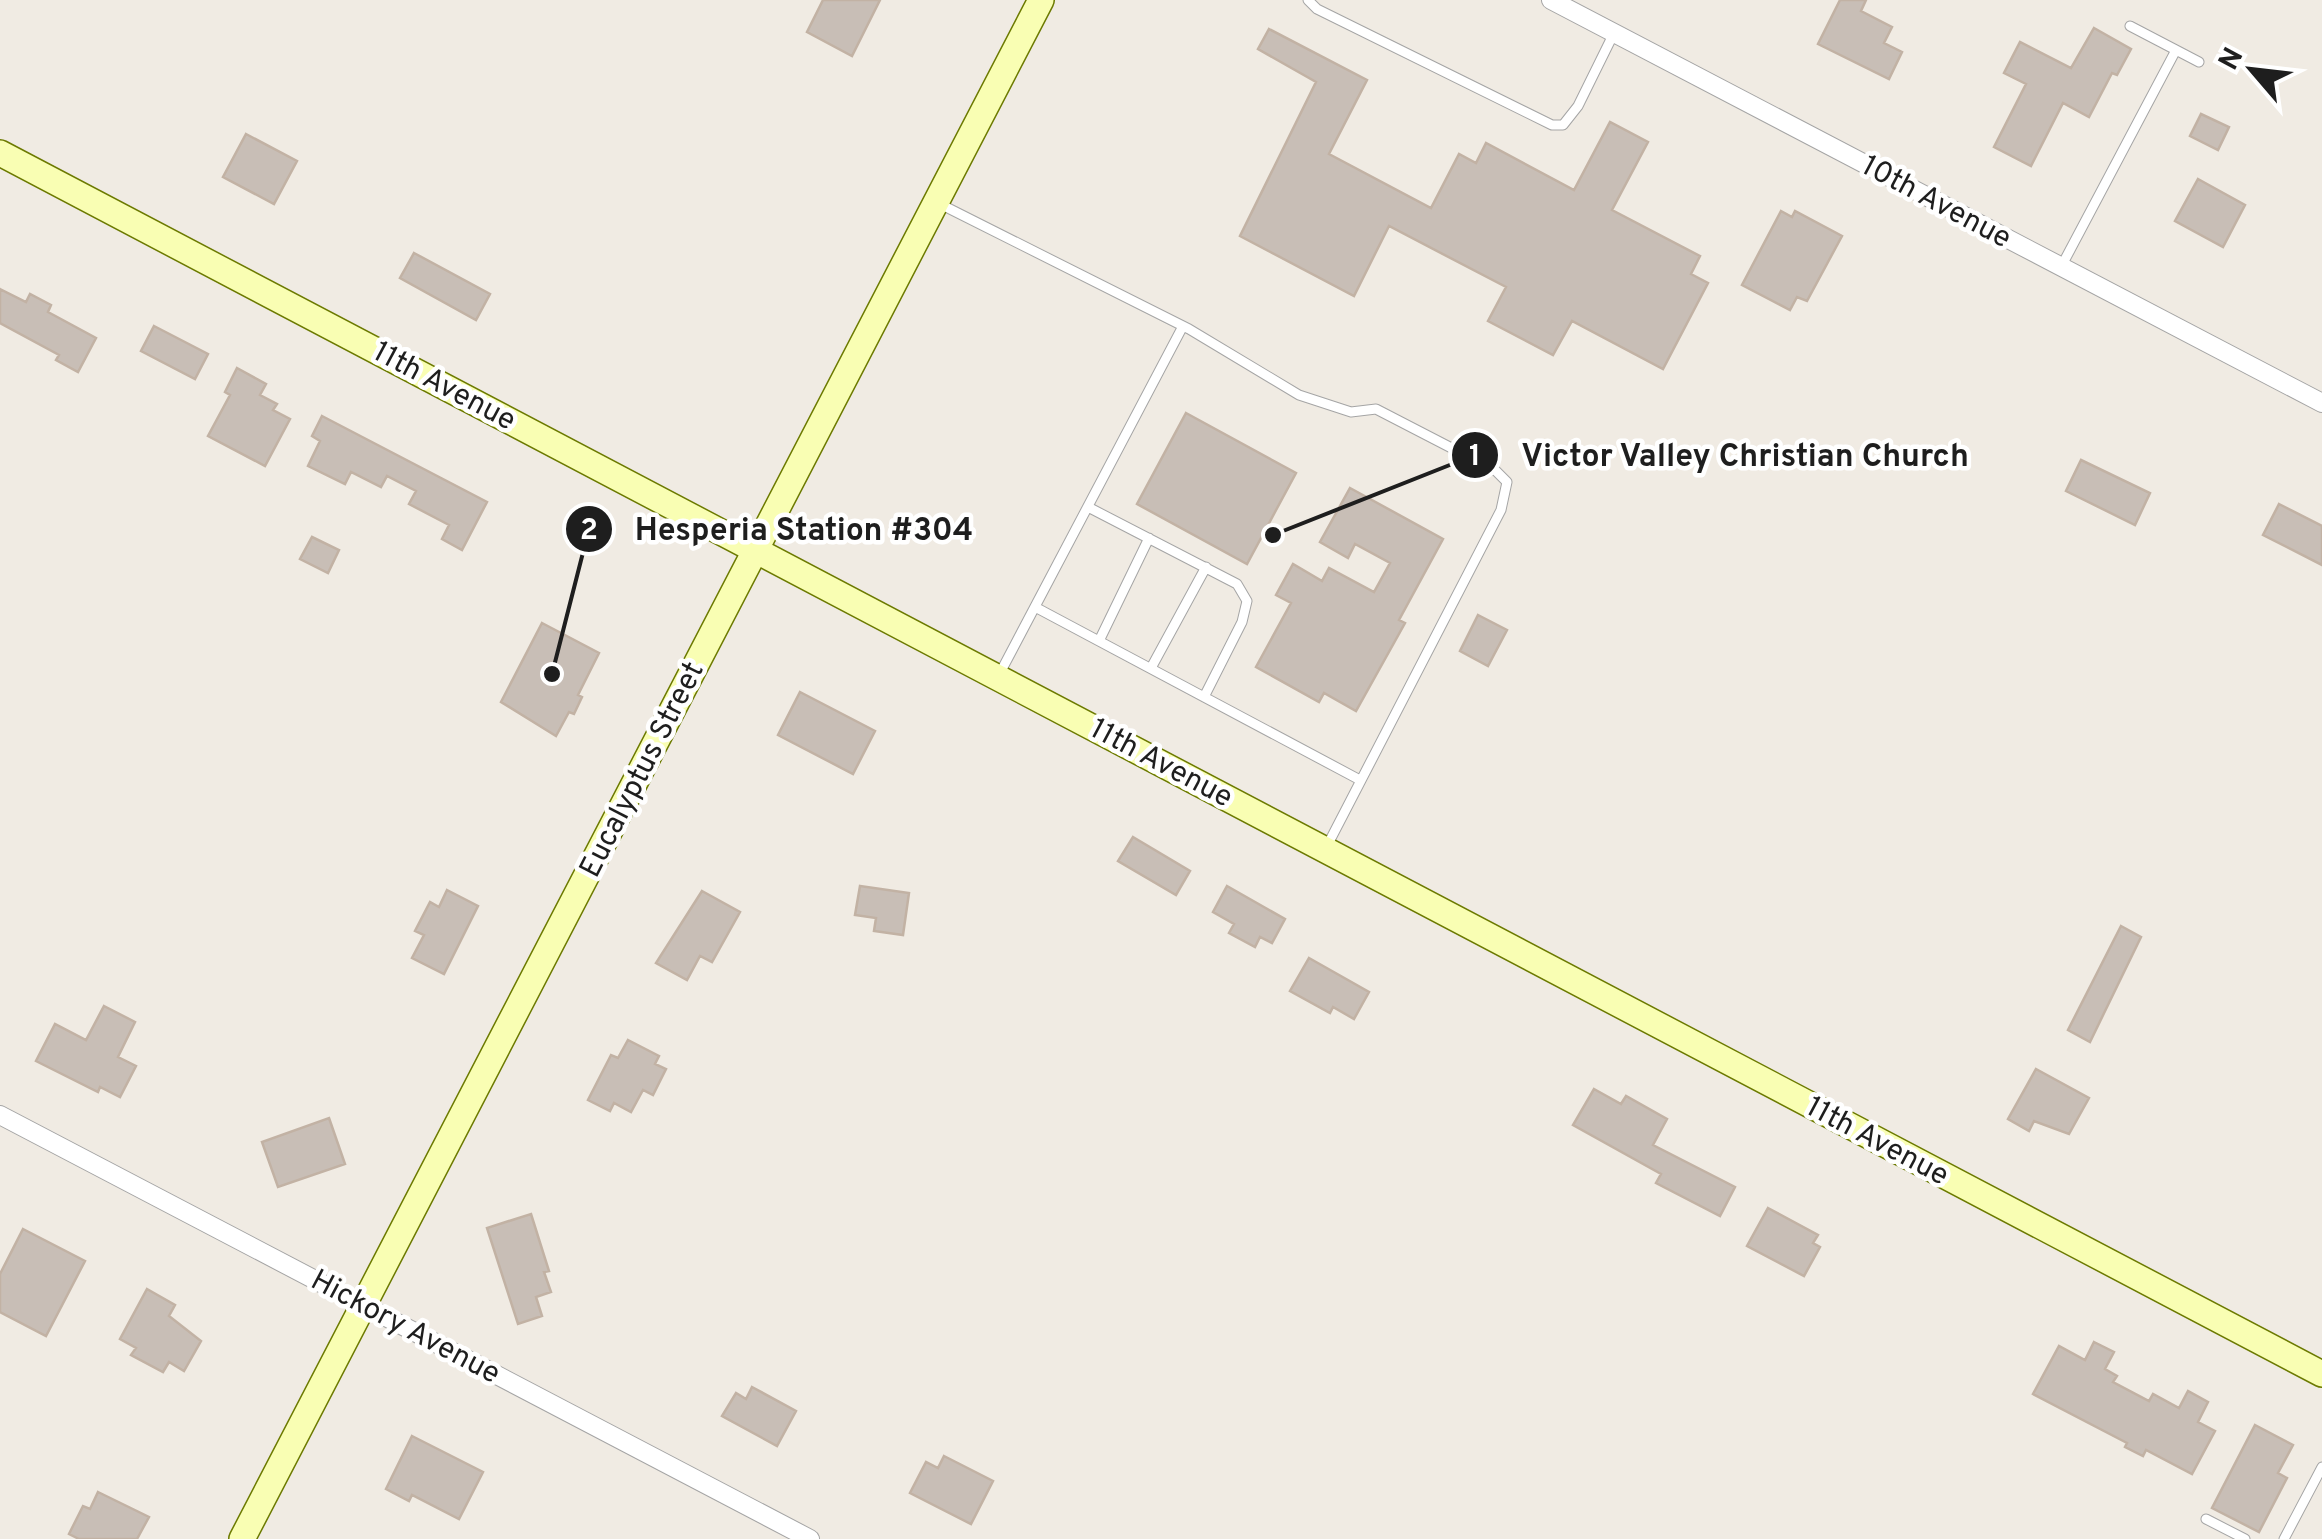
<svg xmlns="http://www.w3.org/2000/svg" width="2322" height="1539" font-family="Overpass,sans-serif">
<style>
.building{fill:#c8beb6;stroke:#c2b2a4;stroke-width:2.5}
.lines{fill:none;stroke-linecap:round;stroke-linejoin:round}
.service-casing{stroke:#a5a5a5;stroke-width:11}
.minor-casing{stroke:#a5a5a5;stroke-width:20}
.secondary-casing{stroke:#6c7a00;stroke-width:28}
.service{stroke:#fff;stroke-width:9}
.minor{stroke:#fff;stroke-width:18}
.secondary{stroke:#f9feb3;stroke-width:25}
.labels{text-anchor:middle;stroke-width:9;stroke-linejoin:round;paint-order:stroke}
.street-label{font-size:30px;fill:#1e1e1e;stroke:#fff}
.leader{fill:none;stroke:#1e1e1e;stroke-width:4}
.callout-dot{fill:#1e1e1e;stroke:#fff;stroke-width:4}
.mark-label{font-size:30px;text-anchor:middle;font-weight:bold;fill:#fff}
.callout-label{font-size:32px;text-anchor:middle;font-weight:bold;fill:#1e1e1e;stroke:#fff;stroke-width:9;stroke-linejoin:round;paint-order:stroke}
</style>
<rect width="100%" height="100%" fill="#f0ebe3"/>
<path class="building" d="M823,0H880L852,56L807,32Z
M1840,0H1866L1861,11L1892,27L1884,43L1902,52L1889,79L1818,44Z
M2094,28L2131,49L2117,75L2112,73L2089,117L2063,103L2031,166L1994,147L2026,84L2004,73L2020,42L2071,68Z
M1269,29L1367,80L1329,154L1431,208L1459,154L1476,163L1486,143L1574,190L1610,122L1648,142L1612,210L1700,256L1691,274L1708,283L1663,369L1572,321L1553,355L1488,321L1506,287L1389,226L1354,296L1240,236L1316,82L1258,49Z
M2201,114L2229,127L2218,150L2190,136Z
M246,134L297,161L274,204L223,177Z
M2198,179L2245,205L2223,247L2175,221Z
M1781,211L1792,217L1795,211L1842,236L1807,301L1797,297L1790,310L1742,285Z
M414,253L490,294L476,320L400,278Z
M0,289L26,302L30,294L51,305L48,312L96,338L78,372L56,360L59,355L0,323Z
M154,326L208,354L195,379L141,351Z
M237,368L266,384L260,395L277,404L273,410L290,419L265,466L208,436L230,395L225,392Z
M1186,413L1296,473L1247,564L1137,504Z
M322,416L487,502L462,550L442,539L449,525L409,504L416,491L387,476L381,487L351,472L345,484L308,466L320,441L312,436Z
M2081,460L2150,493L2135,525L2066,491Z
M1350,488L1443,539L1399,620L1405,623L1356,711L1324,693L1319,702L1256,667L1291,603L1276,595L1293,564L1322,581L1329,568L1374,592L1390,563L1355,544L1348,558L1320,542Z
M2279,504L2322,526V565L2263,535Z
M312,537L339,550L328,573L300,559Z
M1478,615L1507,630L1488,666L1460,651Z
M542,623L599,653L578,695L582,697L574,714L569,712L556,736L501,702Z
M800,692L875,731L853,774L778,735Z
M1133,837L1190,871L1176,895L1118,861Z
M860,886L909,893L903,935L874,931L876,918L855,915Z
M1227,886L1285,919L1272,943L1260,937L1255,947L1229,933L1234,924L1213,912Z
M447,890L478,906L444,974L412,958L424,935L415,931L430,902L439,907Z
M702,891L740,912L712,962L700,956L687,980L656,963Z
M2121,926L2141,937L2090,1042L2068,1030Z
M1309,958L1369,992L1354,1019L1333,1007L1330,1013L1290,991Z
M104,1006L135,1022L118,1057L136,1066L120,1097L100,1087L98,1092L36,1061L55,1024L86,1040Z
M628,1040L659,1056L655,1064L666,1069L653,1095L643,1090L631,1112L614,1103L610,1111L588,1100L611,1055L618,1058Z
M2036,1069L2089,1098L2069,1134L2034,1121L2029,1131L2008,1119Z
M1594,1089L1621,1104L1626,1096L1667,1119L1653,1145L1735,1187L1720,1216L1656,1183L1661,1174L1573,1125Z
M329,1118L345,1164L278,1187L262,1142Z
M1768,1208L1818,1235L1813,1243L1820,1247L1804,1276L1747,1246Z
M531,1214L549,1271L544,1272L551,1292L536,1297L542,1316L518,1324L487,1228Z
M23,1229L85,1261L46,1336L0,1312V1274Z
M147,1289L175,1305L169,1316L201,1341L184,1371L169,1362L163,1372L131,1355L136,1348L120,1339Z
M2094,1342L2114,1352L2105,1369L2117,1376L2113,1382L2149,1401L2153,1394L2179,1408L2188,1391L2208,1402L2198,1422L2215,1431L2192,1474L2146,1450L2143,1456L2125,1447L2127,1443L2033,1394L2059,1346L2085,1360Z
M752,1387L796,1411L777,1446L722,1416L736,1393L746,1399Z
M2255,1425L2293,1445L2278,1473L2287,1478L2259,1532L2212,1508Z
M412,1436L483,1472L459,1519L412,1495L409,1501L386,1489Z
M944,1456L993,1481L971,1524L910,1493L926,1462L938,1468Z
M98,1492L149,1517L137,1539H79L69,1534L83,1506L90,1509Z"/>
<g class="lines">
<g class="service-casing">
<path id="service" d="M1308,0L1317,9L1552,125H1563L1578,106L1614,33
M2176,50L2199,62
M936,202L1189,329L1299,395L1351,412L1376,409L1496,471L1507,482L1501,510L1327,846
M2061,267L2176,50L2130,26
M1088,507L1237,584L1247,601L1242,622L1204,697
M1035,607L1360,780
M1099,641L1149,538
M1151,668L1206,567
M1000,673L1183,326
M2206,1519L2245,1539
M2284,1539L2322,1467"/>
</g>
<g class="minor-casing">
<path id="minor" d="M1551,0L2322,403
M0,1115L810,1539"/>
</g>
<g class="secondary-casing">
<path id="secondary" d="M0,153L2322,1374
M242,1539L1041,0"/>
</g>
<use href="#service" class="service"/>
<use href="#minor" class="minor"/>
<use href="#secondary" class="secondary"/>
</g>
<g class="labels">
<g class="street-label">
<text transform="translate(1937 201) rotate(28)" y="10">10th Avenue</text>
<text transform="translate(445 385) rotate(28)" y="10">11th Avenue</text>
<text transform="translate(1162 762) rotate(28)" y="10">11th Avenue</text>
<text transform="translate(641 769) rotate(-63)" y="10">Eucalyptus Street</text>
<text transform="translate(1878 1140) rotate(28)" y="10">11th Avenue</text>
<text transform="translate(406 1326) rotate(28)" y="10">Hickory Avenue</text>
</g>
</g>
<path class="leader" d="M1273 535L1475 455M552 674L589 529"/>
<g class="callout-dot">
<circle cx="1273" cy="535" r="10"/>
<circle cx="552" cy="674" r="10"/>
<circle cx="1475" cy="455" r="25"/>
<circle cx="589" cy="529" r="25"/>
</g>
<g class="mark-label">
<text x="1475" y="465">1</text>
<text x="589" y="539">2</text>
</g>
<g class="callout-label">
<text x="1745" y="466">Victor Valley Christian Church</text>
<text x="804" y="540">Hesperia Station #304</text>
</g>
<g transform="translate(2252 70) rotate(298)" stroke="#ffffff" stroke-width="8" paint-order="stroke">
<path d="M0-8L18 38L0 25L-18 38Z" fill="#1e1e1e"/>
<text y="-15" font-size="28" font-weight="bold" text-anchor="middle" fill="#1e1e1e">N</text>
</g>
</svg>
